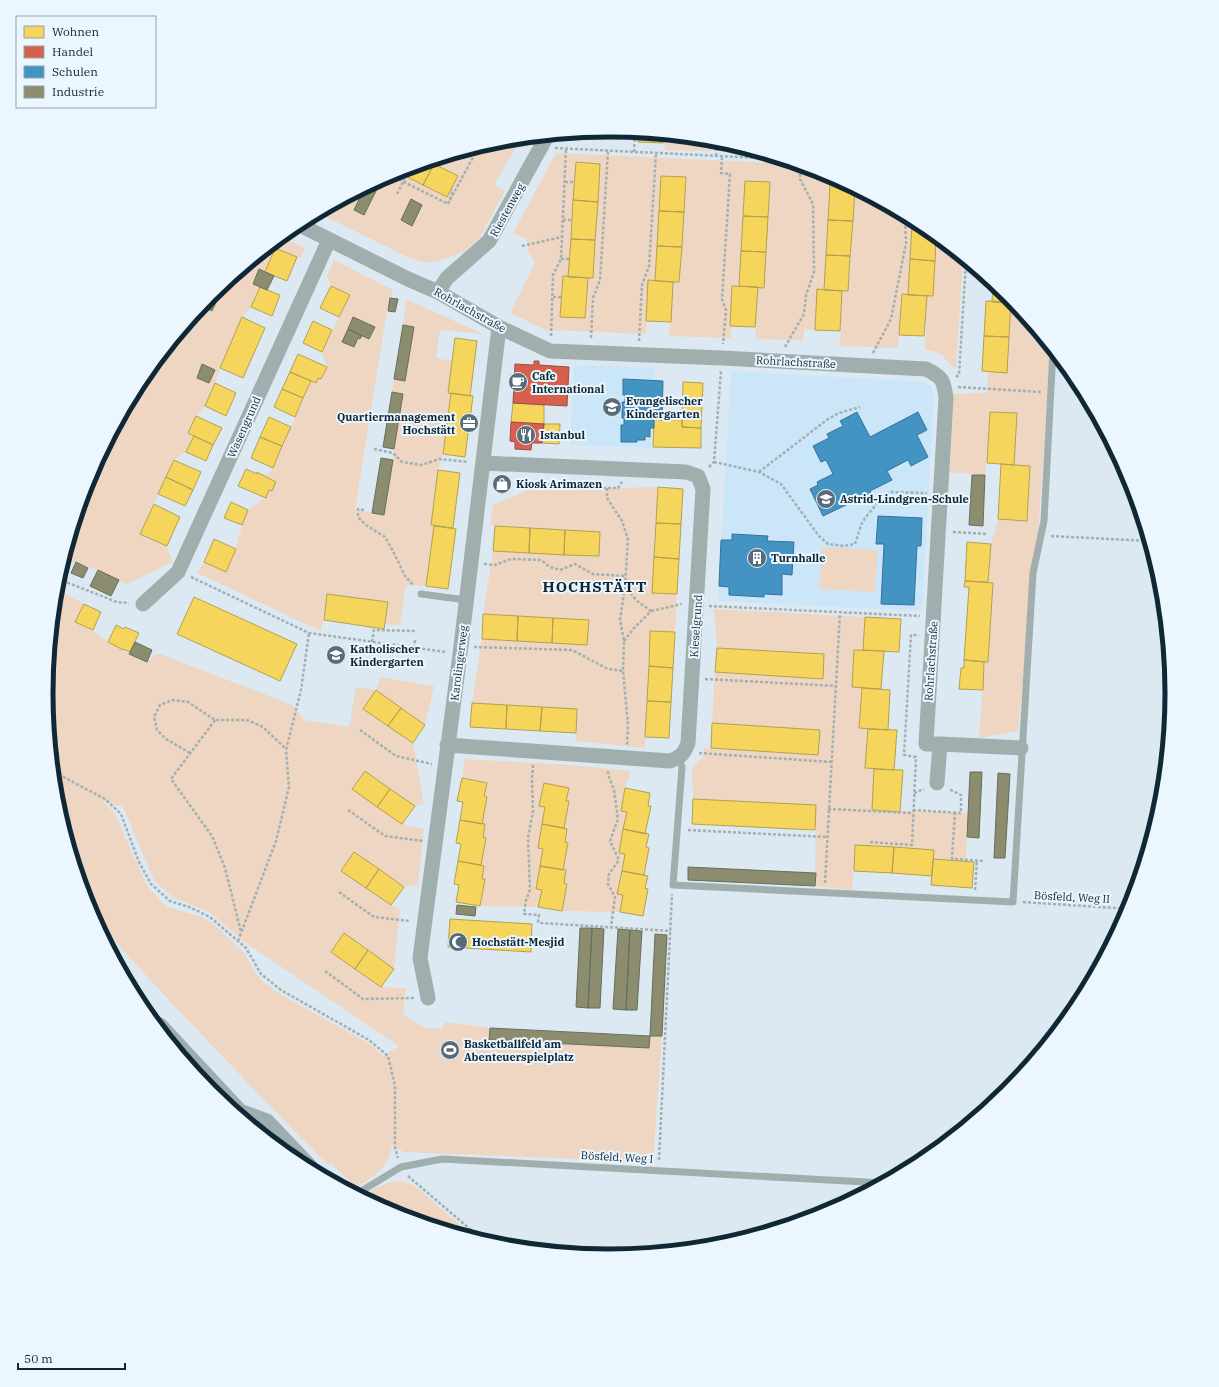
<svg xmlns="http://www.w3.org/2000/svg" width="1219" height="1387" font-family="'IBM Plex Serif',serif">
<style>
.built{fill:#cce6f9}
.green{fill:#eed6c2;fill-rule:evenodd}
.homes{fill:#f6d55c;stroke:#b1a151}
.shops{fill:#d6604d;stroke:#9b4f46}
.schools{fill:#4393c3;stroke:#347399}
.industry{fill:#8c8c6e;stroke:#676e5d}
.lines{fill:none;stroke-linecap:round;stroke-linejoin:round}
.path{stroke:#a2b0b1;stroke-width:2.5;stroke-dasharray:3 2;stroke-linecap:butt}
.service{stroke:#a0afae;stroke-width:7}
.minor{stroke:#a0afae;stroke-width:15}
.motorway{stroke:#9caeae;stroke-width:22}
.labels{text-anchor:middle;stroke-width:4;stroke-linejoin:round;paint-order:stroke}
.street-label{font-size:11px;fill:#102736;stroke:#ebf6fe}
.poi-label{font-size:11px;font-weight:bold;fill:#102736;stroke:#ebf6fe;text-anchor:start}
.district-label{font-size:15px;font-weight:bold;letter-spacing:1px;fill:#102736;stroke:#ebf6fe}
.rim{fill:none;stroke:#102736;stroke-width:5}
</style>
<rect width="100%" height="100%" fill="#dce9f2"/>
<path class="built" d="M574,365L655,368L651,448L570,445Z
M731,371L925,382L932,388L934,397L922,611L718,601Z"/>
<path class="green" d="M664,135L713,140L712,151L665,150Z
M521,139L494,185L505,191L480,237L465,251L445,259L428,263L410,258L381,244L318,213L394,173L500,141Z
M556,153L797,164L825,173L848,185H830L824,290L817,289L815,330L804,329L803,340L756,339L755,327L758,287L770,182L745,181L739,286H732L731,338L669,336L673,282H679L686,177L661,176L655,281H648L646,334L546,330L510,313L535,263L528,251L527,239L513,233ZM576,162L600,164L593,278H588L585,318L560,317L563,276L568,277Z
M855,189L912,219L908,295H902L898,348L840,346L842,291H848Z
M936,236L963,258L956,368L952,367C943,356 940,351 925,350L927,296H933Z
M282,237L305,248L301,258L297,257L275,248L251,307L242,317L220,368L215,383L205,406L196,416L188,433L194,436L186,452L174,460L140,534L167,546L172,562L127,584L98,570L64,559L89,478L141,380L211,295Z
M334,260L393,290L387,311L355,510L384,514L403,394L392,392L394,379L405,381L414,327L403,325L406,299L483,334L440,330L436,358L452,361L448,393H451L443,454L438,470L431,525L434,526L426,586L406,585L400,625L385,624L388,602L328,594L321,631L197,573L204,562L226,572L236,549L242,525L248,510L265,498L269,490L272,491L265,477L273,468L311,381L316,383L318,378L321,379L327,367L322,352L350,295L331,286L327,276Z
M1011,302L1014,303L1050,347L1039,522L1018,731L979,738L984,662L988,661L993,583L988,582L991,544L998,519L1027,521L1030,466L1014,465L1017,413L990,412L985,475L948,472L953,394L987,393L988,372Z
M523,483L618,488L658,487L677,594L675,632L650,631L645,748L576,741L577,709L472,703L482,639L587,644L589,620L483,614L493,551L599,556L600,532L495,526L490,524L493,505L524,492L521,486Z
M822,547L878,550L875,592L819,589Z
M56,589L84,604L76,621L93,630L108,642L116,646V647L147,662L158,653L292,705L304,720L349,727L356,687L376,690L380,677L434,686L425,725L401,708L364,709L413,743L424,804L415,806L365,771L352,789L402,824L424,829L418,885L404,887L354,852L341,870L391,905L400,909L394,969L344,933L331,952L381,987L406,988L403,1014L423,1027L441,1029L446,1022L490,1028L489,1039L649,1048L650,1036H662L653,1162L403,1152L393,1144C391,1148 391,1153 389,1157C384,1170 368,1180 357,1188L331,1163L328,1165C248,1084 169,1002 93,917L89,909L57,803L46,693ZM102,800L123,807L154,880L171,896L211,913L243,941L399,1046L383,1056L370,1044L283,996L263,982L255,972L244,953L213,923L199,916L167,907L147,886L115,814Z
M714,609L865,617L863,650H854L852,687L862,688L859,728L868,729L865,768L874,769L872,810L968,813L966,861L933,859L855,845L852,890L815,886L816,805L693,799L692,768L703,757L704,748L818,754L819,730L712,723L715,672L822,679L824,654L717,648Z
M465,759L571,765L631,771L625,788L621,811L627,812L619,852L625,854L617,893L623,895L620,912L562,911L567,884L564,883L566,871L563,870L568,843L565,842L567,829L564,828L569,802L566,801L569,788L544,783L539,806L545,807L538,847L543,849L536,889L542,890L538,907L480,906L485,879H482L484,866L481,865L486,838L483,837L485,825L482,824L487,797L484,796L487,783L462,778Z
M399,1181L408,1183L417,1188L476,1239L394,1214L373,1203L365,1196C373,1188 387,1182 399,1181Z"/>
<path class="homes" d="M639,133L664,135L663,143L638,142Z
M721,141L741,147L721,146Z
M429,162L434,164L423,185L398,172Z
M576,162L600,164L598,202L573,200Z
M434,164L458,176L447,197L423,185Z
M661,176L686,177L684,212L659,211Z
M745,181L770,182L768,217L743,216Z
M830,184L848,185L855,189L853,221L828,220Z
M573,200L598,202L595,240L571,239Z
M659,211L684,212L682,247L657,246Z
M743,216L768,217L766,252L741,251Z
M828,220L853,221L850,256L826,255Z
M912,224L923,225L936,236L935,261L910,259Z
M571,239L595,240L593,278L568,277Z
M657,246L682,247L679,282L655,281Z
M275,248L297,257L287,281L265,272Z
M741,251L766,252L764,288L739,286Z
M826,255L850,256L848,291L824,290Z
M910,259L935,261L933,296L908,295Z
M563,276L588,278L585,318L560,317Z
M648,280L673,282L671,322L646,321Z
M993,283L1008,295L1014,303L992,302Z
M331,286L350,295L339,317L320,308Z
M732,286L758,287L755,327L730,326Z
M260,287L280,295L272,316L251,307Z
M817,289L842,291L840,331L815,330Z
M902,294L927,296L924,336L899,335Z
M986,301L1011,302L1009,337L984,336Z
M242,317L265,328L243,378L220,368Z
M313,321L332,330L322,352L303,343Z
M984,336L1009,337L1007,373L982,371Z
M455,338L477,341L470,396L448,393Z
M298,354L327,367L321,379L318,378L316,383L290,372Z
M290,372L311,381L303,398L282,389Z
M683,382L703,383L701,428L682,427Z
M215,383L236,393L226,416L205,406Z
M282,389L303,398L295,417L274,407Z
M451,393L473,396L465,457L443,454Z
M513,403L544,405V424L511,422Z
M990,412L1017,413L1014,465L987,463Z
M196,416L222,428L213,445L188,433Z
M269,417L291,427L282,446L260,437Z
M654,419L682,420V427L701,428V448L653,447Z
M544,424H560L559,444L542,443Z
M194,436L213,445L206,461L186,452Z
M260,437L282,446L273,468L251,458Z
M174,460L201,472L193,490L166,477Z
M1001,464L1030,466L1027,521L998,519Z
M246,469L257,474V472L276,482L272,491L269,490L266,498L238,486Z
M438,470L460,473L453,528L431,525Z
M166,477L193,490L185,506L158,494Z
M658,487L683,489L681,524L656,523Z
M231,502L248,510L242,525L224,518Z
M154,504L180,517L167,546L140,534Z
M656,523L681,524L679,559L654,557Z
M434,526L456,529L448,589L426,586Z
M495,526L530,528L529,553L493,551Z
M530,528L565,530L564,555L529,553Z
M565,530L600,532L599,556L564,555Z
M214,539L236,549L226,572L204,562Z
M967,542L991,544L988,582L965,581Z
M654,557L679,559L677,594L652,593Z
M965,581L993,583L988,662L964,660L969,587H964Z
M327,594L388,602L384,629L324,620Z
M194,597L297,644L280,681L177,634Z
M84,604L101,612L93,630L75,622Z
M483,614L518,616L517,641L482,639Z
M518,616L553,618L552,643L517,641Z
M865,617L901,619L899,652L863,650Z
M553,618L589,620L587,645L552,643Z
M116,625L124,629L125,627L139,633L130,652L123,649V650L108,642Z
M650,631L675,632L673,668L649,666Z
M717,648L824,654L823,679L715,672Z
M854,650L884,651L881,689L852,687Z
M964,660L984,662L983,690L959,689L961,668H964Z
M649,666L673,668L671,702L647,701Z
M862,688L890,690L888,730L859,728Z
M376,690L401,708L388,726L363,709Z
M647,701L671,702L669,738L645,737Z
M472,703L507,705L506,729L470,727Z
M507,705L542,707L540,731L506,729Z
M542,707L577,709L576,733L540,731Z
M401,708L425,725L413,743L388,726Z
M712,723L820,730L818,755L711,748Z
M868,729L897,730L894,770L865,768Z
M874,769L903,770L900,812L872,810Z
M365,771L390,789L377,807L352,789Z
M462,778L487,783L484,796L487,797L482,824L460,820L463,802L457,801Z
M544,783L569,788L566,801H569L564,828L542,824L545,807L539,806Z
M625,788L650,793L648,806H651L645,834L623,829L627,812L621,811Z
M390,789L415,806L402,824L377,807Z
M693,799L816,805L815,830L692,824Z
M460,820L485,824L483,837L486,838L481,865L458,861L461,844L456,843Z
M542,824L567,829L565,842L568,843L563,870L540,866L543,849L538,848Z
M623,829L649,834L646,847L649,848L644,875L622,871L625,854L619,853Z
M855,845L894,847L892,873L854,871Z
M894,847L934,850L932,876L892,873Z
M354,852L379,869L366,888L341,871Z
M933,859L974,862L972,888L931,885Z
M458,861L484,866L482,879H485L480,906L456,902L459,885L454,884Z
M540,866L566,870L564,883L567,884L562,911L538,907L542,890L536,889Z
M379,869L404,887L391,905L366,888Z
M622,871L648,876L645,888L648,889L643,916L620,912L623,895L617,894Z
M450,919L532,924L531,952L448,947Z
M344,933L368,950L355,969L331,952Z
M368,950L394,969L381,987L355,969Z"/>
<path class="shops" d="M534,361H539V365L569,367L567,406L513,403L515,364L534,365Z
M511,422L544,424L542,443H532L531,450L515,449V442L510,441Z
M504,477L511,482L509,490L502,494L495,488L496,480Z"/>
<path class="schools" d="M623,379L663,381L662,420L654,419V428H650V437L645,436V440H637V442H621V425H624V418H622V402H625V395H623Z
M857,412L870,437L918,412L927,430L917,435L928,457L911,466L908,460L887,471L892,480L870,491L871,493L823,516L810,489L818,485L817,482L833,474L826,460L821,462L813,446L829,438L827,434L843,426L840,421Z
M878,516L922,518L921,546H917L914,605L881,604L884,544H876Z
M732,534L768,536L767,541L794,542L792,575L782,574V595L764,594V597L729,595V587L719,586L721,540H732Z"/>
<path class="industry" d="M377,182L380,183L364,215L354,210L364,189Z
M411,199L422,205L412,226L401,220Z
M259,269L274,276L267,290L253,284Z
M217,290L221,292L212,311L202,306Z
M390,298L398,299L395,312L388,311Z
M353,317L375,327L369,339L348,329Z
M403,325L414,327L405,381L394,379Z
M348,329L362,336L360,339L358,338L354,347L342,342Z
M202,364L215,370L209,383L197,378Z
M392,392L403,394L394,449L383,447Z
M381,458L393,460L384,515L372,513Z
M972,475H985L983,526L969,525Z
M76,562L88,568L83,578L71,573Z
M98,570L119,580L111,596L90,586Z
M135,642L152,650L147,662L129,654Z
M970,772H982L979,838L967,837Z
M998,773L1010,774L1005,858H994Z
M688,867L816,873L815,886L688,880Z
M457,905L476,907L475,916L456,914Z
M580,928H592L588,1008L576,1007Z
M592,928L604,929L600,1008H588Z
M618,929L630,930L626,1010L613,1009Z
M630,930L642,931L637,1010H626Z
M655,934L667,935L662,1036H650Z
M490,1028L650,1036L649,1048L489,1040Z"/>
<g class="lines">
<path class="path" d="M555,148L781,159
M634,152L635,132
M716,156L717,141
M722,157L721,173L730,174L722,299L726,310L723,344
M390,175L448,204L453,191L451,190
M565,182H574
M397,194L406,176
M450,200L478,148
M563,220H572
M522,246L562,237
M561,259H570
M553,297H562
M551,336L553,275L561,259L566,149
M591,338L593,298L600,280L608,151
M639,341L642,285L649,266L656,153
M785,347L804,314L806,295L814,272L813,204L800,179V165
M873,353L891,319L906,243L905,215
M956,377L959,375L966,261
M958,387L1041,392
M374,449L393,453L402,462L422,465L439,459L468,462
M714,462L759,472L781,484L819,536L828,544L844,546L855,544L861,525L865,518L884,495L890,492L927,493
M709,467L714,462L721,371
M759,472L828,419L839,413L860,407
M520,479L523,483L607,488H618L622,482
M607,488V498L622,521L628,539L625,586L620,620L624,641L623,671L628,725L627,745
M364,510L358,509V517L366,525L385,537L394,553L405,576L414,586
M953,532L988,534
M1051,536L1149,541
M484,564L495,565L511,559L541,560L550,567L560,570L575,564L593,574L625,576
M191,577L309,633L446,652
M58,579L117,602L129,603
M709,606L920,616
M651,611L682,604
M624,641L634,628L651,611L637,601L625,586
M372,642L374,630L416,631
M474,647L572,650L608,669L623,671
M414,648L415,640
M705,679L836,686
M215,720L171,779L212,836L225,868L241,932
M360,730L396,756L432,764
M190,753L166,739L157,730L154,717L160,705L173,700L188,702L215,720H247L263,727L286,749
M699,753L832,762
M533,765L532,780L533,811L528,838L530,890L526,900L524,914L539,915L538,922L541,923L671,931
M608,771V774L614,790L618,819L610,841L619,860L609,874L608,884L615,897L611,927
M54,772L105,799L121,814L139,862L151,884L170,901L189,907L210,917L246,948L261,974L281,990L369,1040L388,1056L395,1086V1148L398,1158
M914,793L924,789
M828,809L913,813
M348,810L385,836L423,841
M913,810L961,813V795L949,789
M955,812L952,859L985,861
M688,830L827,837
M870,842L912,845L916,757L904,755L911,635H919
M825,883L840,612
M975,890L977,860
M339,892L374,917L410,921
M1023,902L1130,909
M238,941L276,841L289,787L286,750L301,690L309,633
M325,971L363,999L414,998
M659,1160L672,894
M408,1176L484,1241"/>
<path class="service" d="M421,594L466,600
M679,758L682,767L673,885L1013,902L1033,573L1044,521L1053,350
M358,1195L363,1190L401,1167L442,1159L884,1183"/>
<path class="minor" d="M298,224L408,279L438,292L499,327L550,351L722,358L926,369C942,377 944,380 946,398L926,744H940L937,783
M438,292L447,278L489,241L547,136
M143,604L178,572L329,240
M940,744L1021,748
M447,745L670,761C681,757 684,754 688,743L703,489L698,476L686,472L483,463
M428,998L420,958L460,654L499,327"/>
<path class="motorway" d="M158,1028L238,1114
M238,1114L265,1124L307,1168"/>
</g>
<defs>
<g id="cafe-disc" transform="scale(1)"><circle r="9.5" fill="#576b78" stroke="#ebf6fe"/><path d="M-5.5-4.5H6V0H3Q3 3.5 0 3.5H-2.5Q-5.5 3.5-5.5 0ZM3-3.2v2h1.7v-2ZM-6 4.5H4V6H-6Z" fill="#fff"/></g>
<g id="school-disc" transform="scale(1)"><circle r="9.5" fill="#576b78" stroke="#ebf6fe"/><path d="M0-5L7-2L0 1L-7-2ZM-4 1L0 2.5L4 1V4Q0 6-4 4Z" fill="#fff"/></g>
<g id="office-disc" transform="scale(1)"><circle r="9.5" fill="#576b78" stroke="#ebf6fe"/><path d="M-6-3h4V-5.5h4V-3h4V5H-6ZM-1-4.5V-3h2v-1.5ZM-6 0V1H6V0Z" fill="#fff"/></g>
<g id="restaurant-disc" transform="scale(1)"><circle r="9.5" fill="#576b78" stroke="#ebf6fe"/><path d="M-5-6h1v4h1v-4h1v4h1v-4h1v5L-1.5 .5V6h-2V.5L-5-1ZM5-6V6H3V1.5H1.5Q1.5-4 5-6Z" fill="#fff"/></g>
<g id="shop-disc" transform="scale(1)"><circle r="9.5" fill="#576b78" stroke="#ebf6fe"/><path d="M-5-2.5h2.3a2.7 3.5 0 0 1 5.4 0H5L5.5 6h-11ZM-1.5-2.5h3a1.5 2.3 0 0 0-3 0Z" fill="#fff"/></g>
<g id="building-disc" transform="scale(1)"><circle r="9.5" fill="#576b78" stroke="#ebf6fe"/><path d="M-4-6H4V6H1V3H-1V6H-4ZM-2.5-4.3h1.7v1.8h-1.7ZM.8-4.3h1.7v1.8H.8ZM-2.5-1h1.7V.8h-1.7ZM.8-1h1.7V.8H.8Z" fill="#fff"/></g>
<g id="mosque-disc" transform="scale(1)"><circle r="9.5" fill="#576b78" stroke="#ebf6fe"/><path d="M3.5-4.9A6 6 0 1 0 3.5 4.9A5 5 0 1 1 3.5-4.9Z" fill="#fff"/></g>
<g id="stadium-disc" transform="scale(1)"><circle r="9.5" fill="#576b78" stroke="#ebf6fe"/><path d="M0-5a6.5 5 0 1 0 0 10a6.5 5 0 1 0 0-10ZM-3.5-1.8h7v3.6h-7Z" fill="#fff"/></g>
</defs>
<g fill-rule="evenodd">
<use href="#cafe-disc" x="518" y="382"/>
<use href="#school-disc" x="612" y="407"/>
<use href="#office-disc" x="469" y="423"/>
<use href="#restaurant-disc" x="526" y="435"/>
<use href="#shop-disc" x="502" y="484"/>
<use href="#school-disc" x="826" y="499"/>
<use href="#building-disc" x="757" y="558"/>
<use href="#school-disc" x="336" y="655"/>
<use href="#mosque-disc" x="458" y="942"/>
<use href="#stadium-disc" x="450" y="1050"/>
</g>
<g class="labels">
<g class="street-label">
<text transform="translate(507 210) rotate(-61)" y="4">Riestenweg</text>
<text transform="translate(470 310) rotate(29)" y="4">Rohrlachstraße</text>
<text transform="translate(796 362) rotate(3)" y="4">Rohrlachstraße</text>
<text transform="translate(244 427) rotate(-66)" y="4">Wasengrund</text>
<text transform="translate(696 626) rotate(-86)" y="4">Kieselgrund</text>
<text transform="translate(931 661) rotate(-86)" y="4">Rohrlachstraße</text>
<text transform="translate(459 663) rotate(-83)" y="4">Karolingerweg</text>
<text transform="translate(1072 897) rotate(3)" y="4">Bösfeld, Weg II</text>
<text transform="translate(617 1157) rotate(3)" y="4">Bösfeld, Weg I</text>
</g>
<g class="poi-label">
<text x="532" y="380">Cafe<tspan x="532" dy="13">International</tspan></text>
<text x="626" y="405">Evangelischer<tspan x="626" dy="13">Kindergarten</tspan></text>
<text x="455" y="421" text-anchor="end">Quartiermanagement<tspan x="455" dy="13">Hochstätt</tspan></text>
<text x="540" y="439">Istanbul</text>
<text x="516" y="488">Kiosk Arimazen</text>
<text x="840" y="503">Astrid-Lindgren-Schule</text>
<text x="771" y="562">Turnhalle</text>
<text x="350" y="653">Katholischer<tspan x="350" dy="13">Kindergarten</tspan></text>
<text x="472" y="946">Hochstätt-Mesjid</text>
<text x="464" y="1048">Basketballfeld am<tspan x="464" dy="13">Abenteuerspielplatz</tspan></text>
</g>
<g class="district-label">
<text x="595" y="592">HOCHSTÄTT</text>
</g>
</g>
<path d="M0 0H1219V1387H0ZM53 693a556 556 0 1 1 1112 0a556 556 0 1 1-1112 0Z" fill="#ebf6fe" fill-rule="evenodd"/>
<path class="rim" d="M53 693a556 556 0 1 1 1112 0a556 556 0 1 1-1112 0Z"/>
<rect x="16" y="16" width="140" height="92" fill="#ebf6fe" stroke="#93a3ae"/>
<rect x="24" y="26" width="20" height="12" fill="#f6d55c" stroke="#93a3ae"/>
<text x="52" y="36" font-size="12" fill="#102736">Wohnen</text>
<rect x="24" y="46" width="20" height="12" fill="#d6604d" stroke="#93a3ae"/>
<text x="52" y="56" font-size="12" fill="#102736">Handel</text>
<rect x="24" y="66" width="20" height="12" fill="#4393c3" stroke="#93a3ae"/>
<text x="52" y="76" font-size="12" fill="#102736">Schulen</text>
<rect x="24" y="86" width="20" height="12" fill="#8c8c6e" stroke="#93a3ae"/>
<text x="52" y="96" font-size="12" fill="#102736">Industrie</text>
<path d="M18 1363v6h107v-6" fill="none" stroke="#102736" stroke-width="2"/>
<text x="24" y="1363" font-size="12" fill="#102736" stroke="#ebf6fe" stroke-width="3" paint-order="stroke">50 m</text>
</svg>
